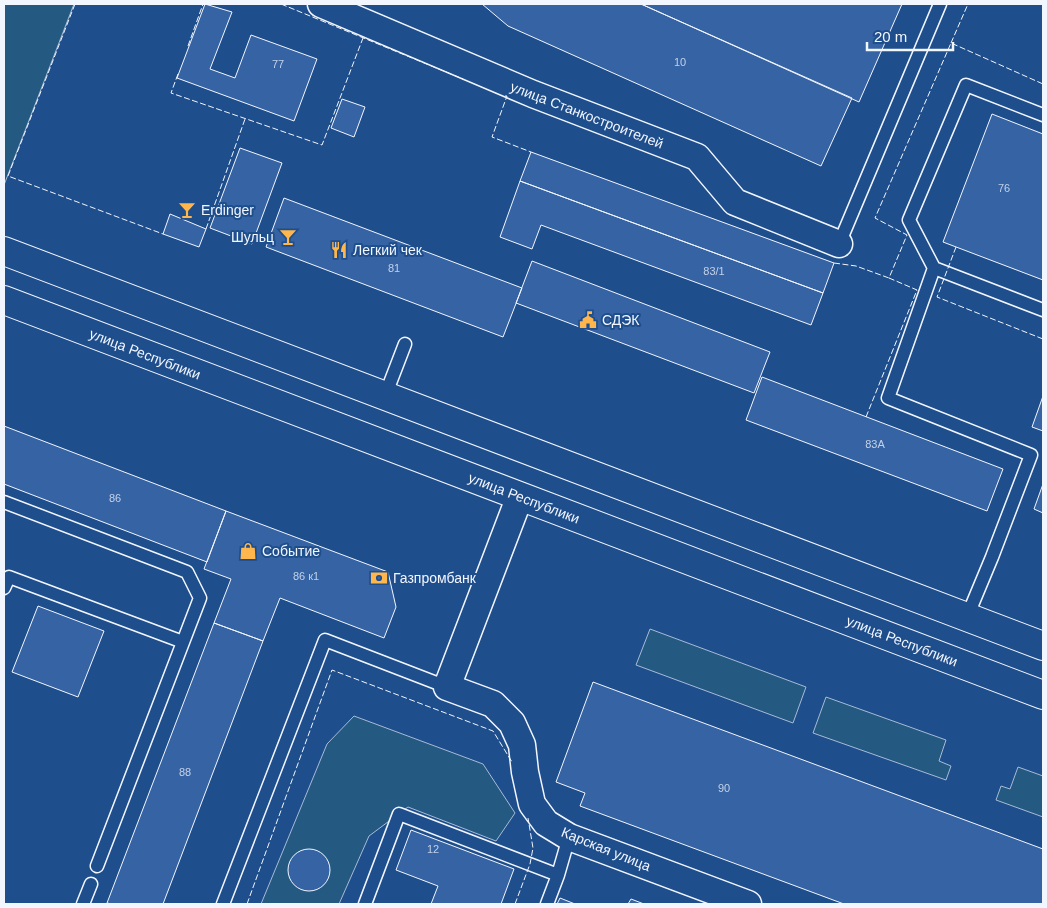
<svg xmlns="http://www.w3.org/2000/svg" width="1047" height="908" font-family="Arial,sans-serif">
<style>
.green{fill:#245a82;stroke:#a8bbd7}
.building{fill:#3563a3;stroke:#f2f6ff}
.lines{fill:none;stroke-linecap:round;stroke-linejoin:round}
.service-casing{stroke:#f2f6ff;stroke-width:15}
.minor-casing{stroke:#f2f6ff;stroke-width:29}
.primary-casing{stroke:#f2f6ff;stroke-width:30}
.service{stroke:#1f4e8c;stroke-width:12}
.minor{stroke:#1f4e8c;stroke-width:26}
.primary{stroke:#1f4e8c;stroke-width:28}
.fence{stroke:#f2f6ff;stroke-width:1;stroke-dasharray:6 2.5;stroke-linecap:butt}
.labels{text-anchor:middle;stroke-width:4;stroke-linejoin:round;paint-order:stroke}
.number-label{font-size:11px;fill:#c3d1e8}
.street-label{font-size:14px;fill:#f2f6ff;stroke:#1f4e8c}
.poi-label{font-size:14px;fill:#f2f6ff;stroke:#1f4e8c;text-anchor:start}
</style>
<rect width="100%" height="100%" fill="#1f4e8c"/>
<path class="green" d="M4,4H74L4,185Z
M650,629L806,687L793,723L636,665Z
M826,697L946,740L939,761L951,766L946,780L813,733Z
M354,716L483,764L515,813L496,841L408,807L369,836L339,904H261L327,744Z
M1018,767L1043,776V817L996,800L1001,786L1010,789Z"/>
<path class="building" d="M205,4L232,12L210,69L235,78L251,35L317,59L294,121L177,78Z
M482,4H641L852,98L821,166L508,26Z
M641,4H902L859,102Z
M342,99L365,107L354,137L331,128Z
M992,114L1043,134V280L943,242Z
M240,148L282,163L252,244L210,228Z
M531,152L834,263L823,293L520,181Z
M520,181L823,293L811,325L541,225L532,249L500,237Z
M284,198L522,288L503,337L266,247Z
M170,214L206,229L199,247L163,234Z
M532,261L770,352L754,393L516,303Z
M762,377L1003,469L987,511L746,420Z
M1043,396V431L1032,427Z
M4,426L226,511L207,562L4,484Z
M1043,484V513L1034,509Z
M226,511L388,572L396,607L384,638L280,598L263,641L214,623L231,579L204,569Z
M38,606L104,631L78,697L12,672Z
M214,623L263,641L163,904H112L107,903Z
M593,682L1043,849V904H844L580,806L585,793L556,782Z
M411,830L514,869L501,904H431L438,886L396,870Z
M288 870a21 21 0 1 1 42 0a21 21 0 1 1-42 0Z
M560,898L575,904H557Z
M631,899L644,904H628Z"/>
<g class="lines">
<g class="service-casing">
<path id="service" d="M839,244L940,4
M934,268L1043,310
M385,396L405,344
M4,502L187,572L200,598L97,866
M4,588L9,577L183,642
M967,617L992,557L1031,455L888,398L934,268L909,220L966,85L1043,115
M83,904L91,884
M223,904L325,640L447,687
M365,904L399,814L558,875
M547,904L558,875L569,837"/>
</g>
<g class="minor-casing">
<path id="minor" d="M321,4L533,94L697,157L735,202L839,244
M520,496L447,687L493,704L512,723L522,745L525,772L532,804L546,823L569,837L748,904"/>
</g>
<g class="primary-casing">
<path id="primary" d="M4,251L1043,646
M4,300L1043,695"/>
</g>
<use href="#service" class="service"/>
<use href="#minor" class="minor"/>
<use href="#primary" class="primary"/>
<path class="fence" d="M75,4L8,176L163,234
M281,4L463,79
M951,43L968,4
M188,46L203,4
M178,74L171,93L322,145L363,38
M505,96H507L492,137L531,152
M206,229L245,119
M956,247L937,297L1043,339
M834,263L856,266L889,278
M866,417L917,290L889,278L907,235L875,218L951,43L1043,84
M247,904L332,670L493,731L512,762
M515,904L530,864L533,848L528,818"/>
</g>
<defs>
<g id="bar-bare" transform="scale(1.35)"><path d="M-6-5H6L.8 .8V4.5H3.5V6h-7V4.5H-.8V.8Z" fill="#ffb74d" stroke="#1f4e8c" stroke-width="2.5" paint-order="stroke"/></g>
<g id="restaurant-bare" transform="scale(1.35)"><path d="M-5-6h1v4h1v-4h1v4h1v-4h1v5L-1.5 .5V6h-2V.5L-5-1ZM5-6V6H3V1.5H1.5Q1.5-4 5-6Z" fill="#ffb74d" stroke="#1f4e8c" stroke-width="2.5" paint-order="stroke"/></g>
<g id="civic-bare" transform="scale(1.35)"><path d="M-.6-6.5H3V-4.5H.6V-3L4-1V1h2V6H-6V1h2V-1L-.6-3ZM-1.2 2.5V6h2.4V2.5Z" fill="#ffb74d" stroke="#1f4e8c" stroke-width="2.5" paint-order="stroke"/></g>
<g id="shop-bare" transform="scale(1.35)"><path d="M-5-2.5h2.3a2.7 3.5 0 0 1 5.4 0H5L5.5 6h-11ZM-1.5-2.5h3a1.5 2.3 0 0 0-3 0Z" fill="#ffb74d" stroke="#1f4e8c" stroke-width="2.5" paint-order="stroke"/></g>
<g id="bank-bare" transform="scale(1.35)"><path d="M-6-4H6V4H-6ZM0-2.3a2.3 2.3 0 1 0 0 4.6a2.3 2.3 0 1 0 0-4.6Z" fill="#ffb74d" stroke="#1f4e8c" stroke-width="2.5" paint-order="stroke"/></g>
</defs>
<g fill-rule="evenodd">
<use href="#bar-bare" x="187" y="210"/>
<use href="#bar-bare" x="288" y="237"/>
<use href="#restaurant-bare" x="339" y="250"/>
<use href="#civic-bare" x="588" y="320"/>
<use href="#shop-bare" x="248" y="551"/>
<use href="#bank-bare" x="379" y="578"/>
</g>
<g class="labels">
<g class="number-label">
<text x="680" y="66">10</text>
<text x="278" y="68">77</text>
<text x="1004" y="192">76</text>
<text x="394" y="272">81</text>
<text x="714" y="275">83/1</text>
<text x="875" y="448">83А</text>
<text x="115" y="502">86</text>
<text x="306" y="580">86 к1</text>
<text x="185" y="776">88</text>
<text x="724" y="792">90</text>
<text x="433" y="853">12</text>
</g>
<g class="street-label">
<text transform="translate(587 115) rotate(21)" y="5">улица Станкостроителей</text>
<text transform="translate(145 354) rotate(21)" y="5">улица Республики</text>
<text transform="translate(524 498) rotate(21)" y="5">улица Республики</text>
<text transform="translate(902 641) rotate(21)" y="5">улица Республики</text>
<text transform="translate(606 849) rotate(22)" y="5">Карская улица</text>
</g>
<g class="poi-label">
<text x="201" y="215">Erdinger</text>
<text x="274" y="242" text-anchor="end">Шульц</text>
<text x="353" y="255">Легкий чек</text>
<text x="602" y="325">СДЭК</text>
<text x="262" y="556">Событие</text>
<text x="393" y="583">Газпромбанк</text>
</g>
</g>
<rect width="1047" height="908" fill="none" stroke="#f2f6ff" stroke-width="10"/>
<path d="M867 42v8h86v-8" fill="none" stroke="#f2f6ff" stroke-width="2.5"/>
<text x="874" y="42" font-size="15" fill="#f2f6ff" stroke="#1f4e8c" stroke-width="4" paint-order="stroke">20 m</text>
</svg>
